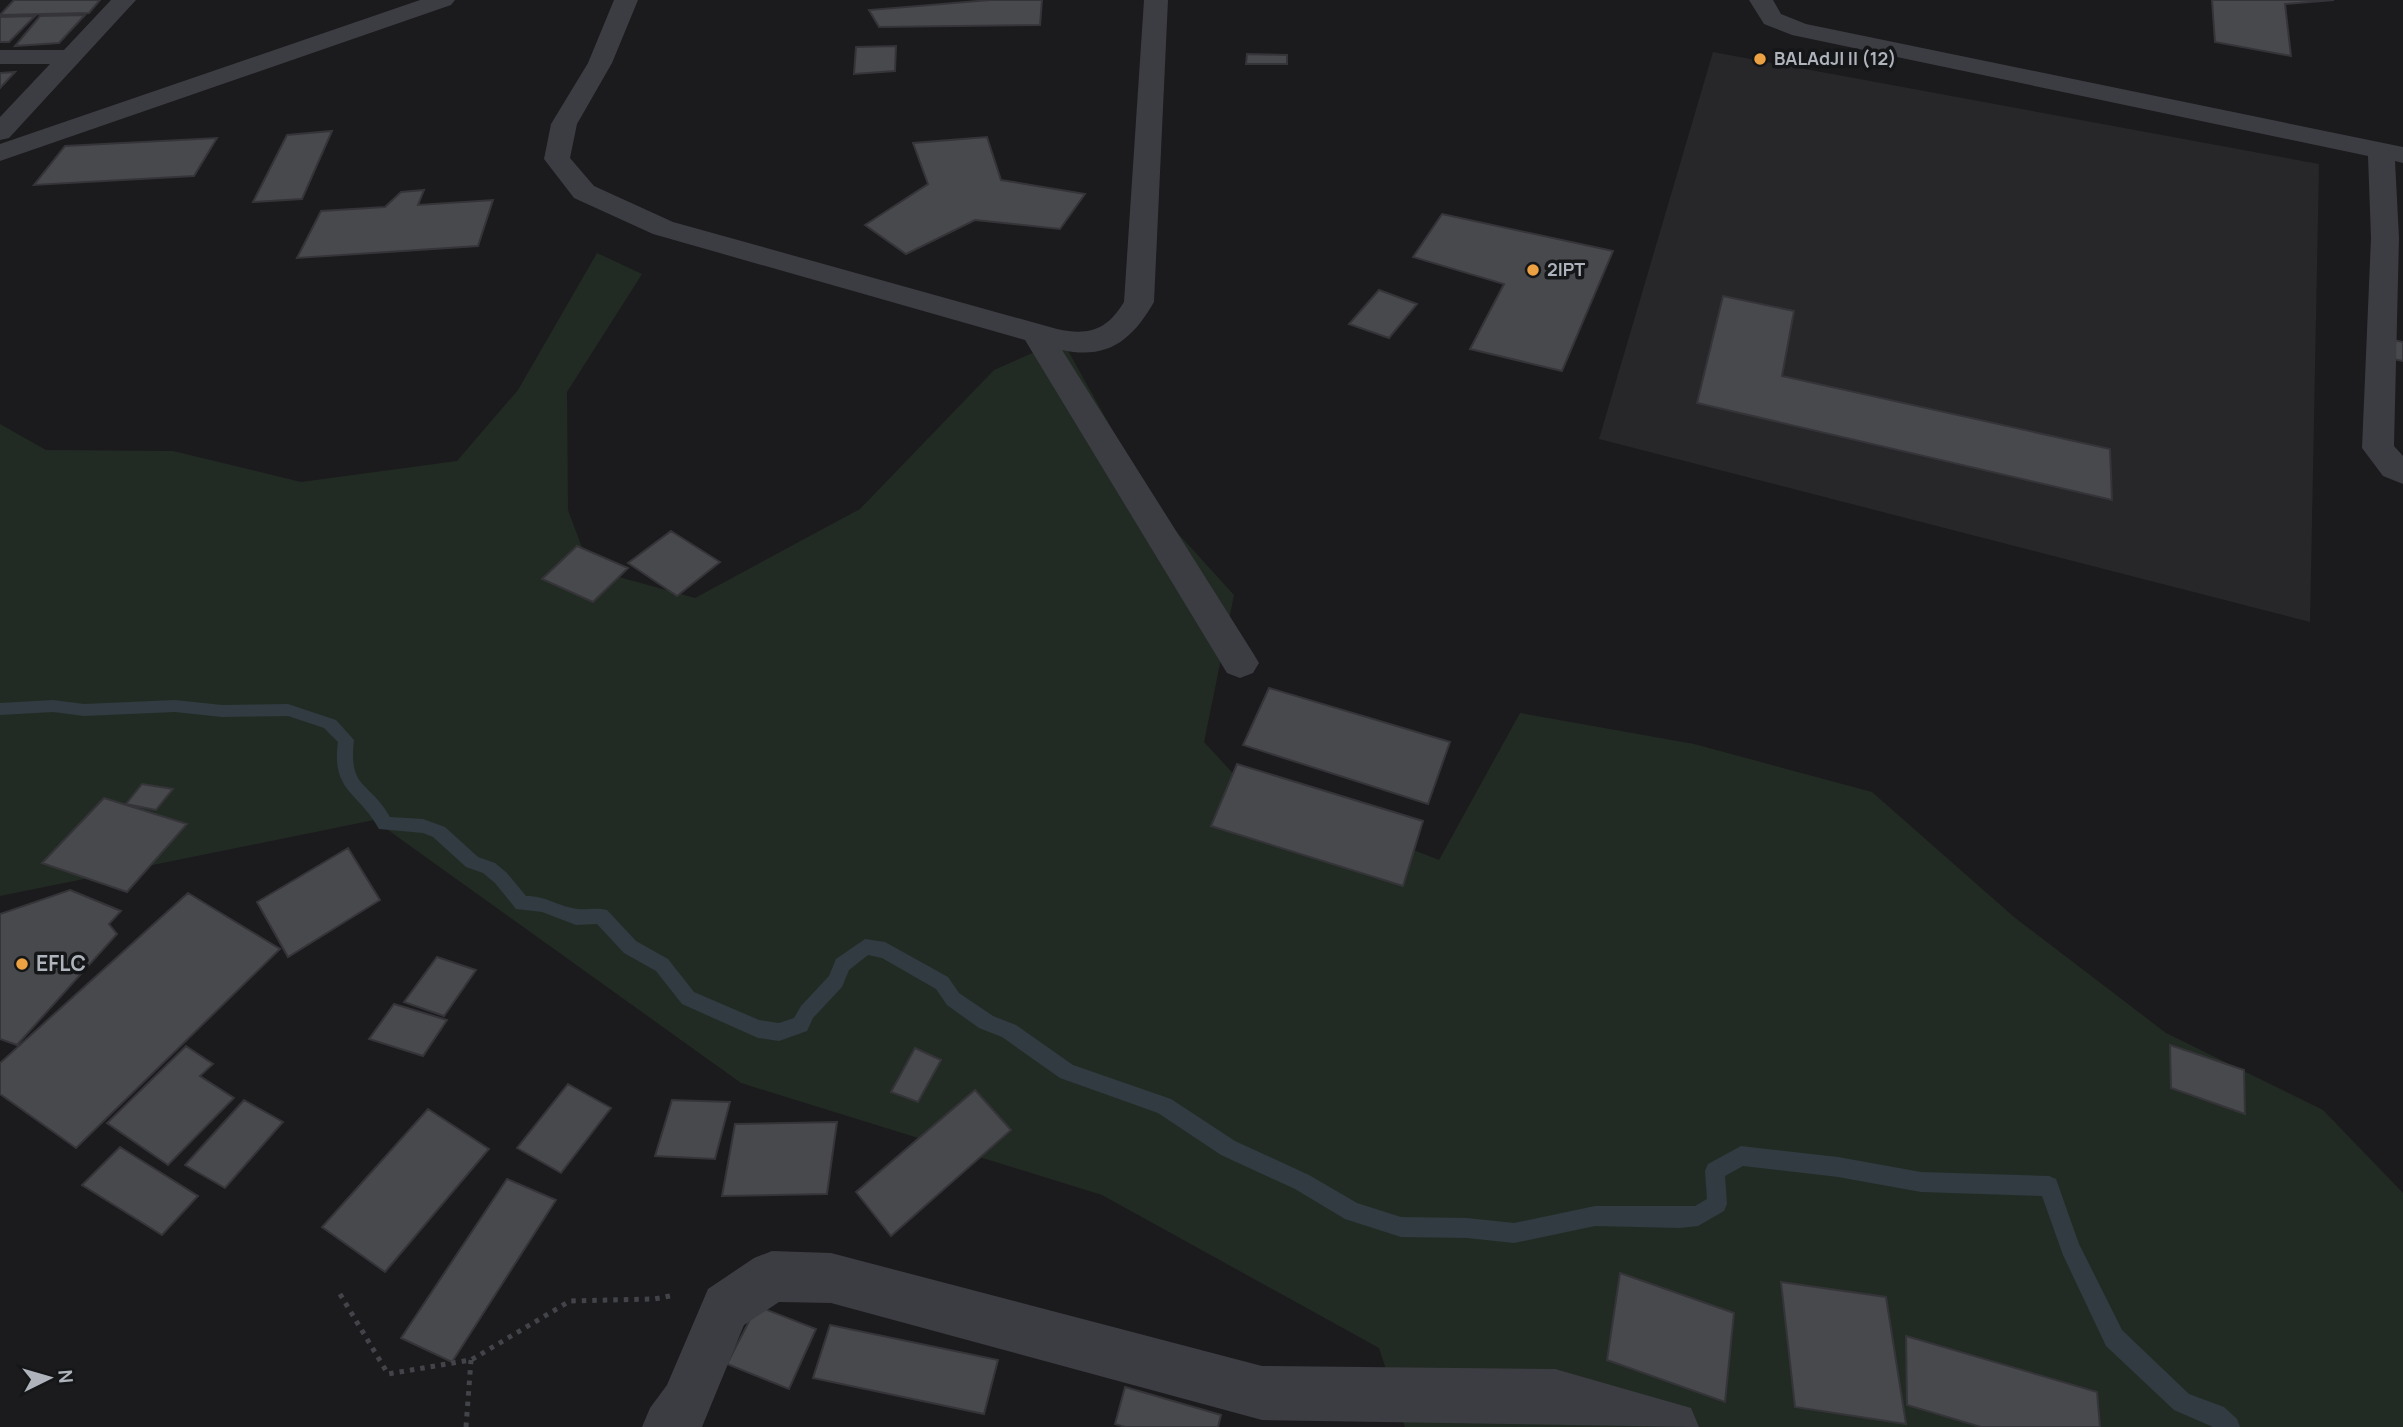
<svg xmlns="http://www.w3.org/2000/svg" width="2403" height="1427" font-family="Manrope,sans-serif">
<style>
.built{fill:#27272a}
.green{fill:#222b23}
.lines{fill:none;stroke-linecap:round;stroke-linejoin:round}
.stream{fill:#313b41;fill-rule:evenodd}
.building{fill:#48494d;stroke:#353539;stroke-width:2}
.path{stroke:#424449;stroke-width:5;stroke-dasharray:4.5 6;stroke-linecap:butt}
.minor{fill:#3c3d42;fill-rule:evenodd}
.poi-dot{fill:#eca143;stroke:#151618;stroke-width:2.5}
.labels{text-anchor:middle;stroke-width:7;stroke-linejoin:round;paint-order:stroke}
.far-poi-label{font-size:18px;font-weight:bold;fill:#aeb3bc;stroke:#151618;text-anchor:start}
.poi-label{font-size:21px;font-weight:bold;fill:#aeb3bc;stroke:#151618;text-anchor:start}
</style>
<rect width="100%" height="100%" fill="#1b1b1d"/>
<path class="built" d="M1713,52L2319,164L2310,622L1599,439Z"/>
<path class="green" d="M597,253L642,274L567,392L568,510L590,569L695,598L860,509L994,370L1062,340L1113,431L1173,528L1234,595L1204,742L1241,782L1439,860L1520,713L1694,744L1872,792L2014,917L2166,1033L2323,1110L2403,1193V1427H1405L1379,1348L1102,1195L741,1083L374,820L0,896V424L46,450L173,451L301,482L457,461L518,390Z"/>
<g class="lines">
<path class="stream" d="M53,700L84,704L175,700L222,705L288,704L336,720L354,740C348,790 369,780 390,817L423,819L445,827L478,857L495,863L507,873L526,896C547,896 559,907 578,909C588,910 597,907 607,910L636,941L668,959L694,992L759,1020L779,1023L794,1018L801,1006L829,976L836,959L865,939L885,942L948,977L959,993L993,1016L1016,1025L1073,1065L1171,1099L1235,1141L1309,1175L1357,1203L1401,1217L1467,1218L1514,1223L1595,1206H1695L1707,1199L1705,1171L1708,1164L1741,1146L1838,1157L1921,1172L2049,1176L2056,1179L2079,1244L2122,1330L2189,1394L2224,1407L2237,1419L2240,1427H2213L2174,1410L2106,1346L2063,1255L2042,1196L1921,1192L1838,1177L1743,1166L1725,1176L1727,1204L1724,1211L1698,1226L1680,1228L1595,1226L1514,1243L1467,1238L1401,1237L1345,1219L1295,1189L1221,1155L1158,1113L1060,1078L1002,1037L979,1028L947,1005L936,989L882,958L868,955L849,970L842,987L813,1018L807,1031L779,1041L758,1038L682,1004L656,971L624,953L597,924L576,925L542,912L516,909L495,883L483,873L466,867L433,837L423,833L379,829C359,792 331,792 338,742L324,728L288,716L222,717L175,712L84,716L53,712L0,715V703Z"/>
</g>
<path class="building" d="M14,0H100L89,13L0,15Z
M990,0H1042L1040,25L879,27L869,10Z
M2212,0H2334L2285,4L2291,56L2215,42Z
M85,15L59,43L15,46L40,16Z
M35,16L9,42H0V17Z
M896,46L895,71L854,74L856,47Z
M1247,54L1287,55V64H1246Z
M15,72L0,88V73Z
M332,131L302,199L253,202L287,135Z
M987,137L1001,180L1085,194L1060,229L975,220L906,254L865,225L928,184L913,143Z
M217,138L194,176L34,185L65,146Z
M424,190L418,205L493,200L478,246L297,258L321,211L385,207L401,192Z
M1442,214L1613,251L1562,371L1470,349L1504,284L1413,257Z
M1379,290L1417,304L1389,338L1349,324Z
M1723,296L1794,311L1782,376L2110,449L2112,500L1697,403Z
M2384,338L2403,342V361L2388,358Z
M671,531L720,562L677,596L628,563Z
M577,546L628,568L593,602L542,579Z
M1269,688L1450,742L1428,804L1243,745Z
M1237,764L1423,821L1403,886L1211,826Z
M142,784L173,789L156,810L126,804Z
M104,798L187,824L127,892L42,863Z
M348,848L380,900L288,957L257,902Z
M70,890L121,911L109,924L117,934L17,1045L0,1039V914Z
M188,893L280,949L76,1148L0,1094V1063Z
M437,957L476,970L444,1016L404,1002Z
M394,1004L447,1020L423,1056L369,1039Z
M2170,1045L2244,1070L2245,1114L2171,1088Z
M186,1046L213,1064L200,1076L234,1098L168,1165L107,1123Z
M915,1048L941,1060L918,1102L891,1092Z
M568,1084L611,1108L561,1173L517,1148Z
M975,1090L1011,1130L891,1236L856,1192Z
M244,1100L283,1122L225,1188L185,1165Z
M672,1100L730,1102L715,1159L655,1156Z
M428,1109L489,1149L385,1272L322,1227Z
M837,1122L827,1194L722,1196L735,1124Z
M120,1147L198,1196L162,1235L82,1185Z
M507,1179L556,1200L452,1362L401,1338Z
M1620,1273L1734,1313L1725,1402L1607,1360Z
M1781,1282L1886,1297L1906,1424L1795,1407Z
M757,1306L816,1329L789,1389L727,1364Z
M830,1325L998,1360L984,1414L813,1378Z
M1906,1336L2097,1392L2100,1427H1981L1907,1405Z
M1125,1387L1221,1415L1218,1427H1125L1115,1424Z"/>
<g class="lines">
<path class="path" d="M340,1294L388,1374L471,1360L570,1301L654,1299L675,1295
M466,1427L471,1360"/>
<path class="minor" d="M111,0H136L9,138L0,140V117L50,64H0V50H64Z
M420,0H455L451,5L0,161V144Z
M614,0H638L612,63L577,124L570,158L594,186L673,222L1057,329C1089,336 1107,330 1124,302L1144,0H1168L1154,302C1132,340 1108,360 1062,350L1253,653L1259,663L1253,673L1240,678L1227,673L1025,340L653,234L574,198L544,159L551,124L588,63Z
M1749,0H1773L1781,14L1806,24L2403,147V163L2395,161L2399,238L2394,446L2403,456V484L2383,476L2362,448L2371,238L2368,156L1792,35L1764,24Z
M772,1251L831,1253L1262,1366L1555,1369L1691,1408L1699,1427L1262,1420L831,1303L779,1302L744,1325L702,1427H642L650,1408L667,1385L708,1289L754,1258Z"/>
</g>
<g class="poi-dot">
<circle cx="1760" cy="59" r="7"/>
<circle cx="1533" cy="270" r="7"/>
<circle cx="22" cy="964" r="7"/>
</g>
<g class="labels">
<g class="far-poi-label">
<text x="1774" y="65">BALAdJI II (12)</text>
<text x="1547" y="276">2IPT</text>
</g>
<g class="poi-label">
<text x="36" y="971">EFLC</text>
</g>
</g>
<g transform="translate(49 1378) rotate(85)" stroke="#151618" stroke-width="5" paint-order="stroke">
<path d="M0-5L12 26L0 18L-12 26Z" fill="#aeb3bc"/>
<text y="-10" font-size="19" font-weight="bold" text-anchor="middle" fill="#aeb3bc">N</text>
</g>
</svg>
